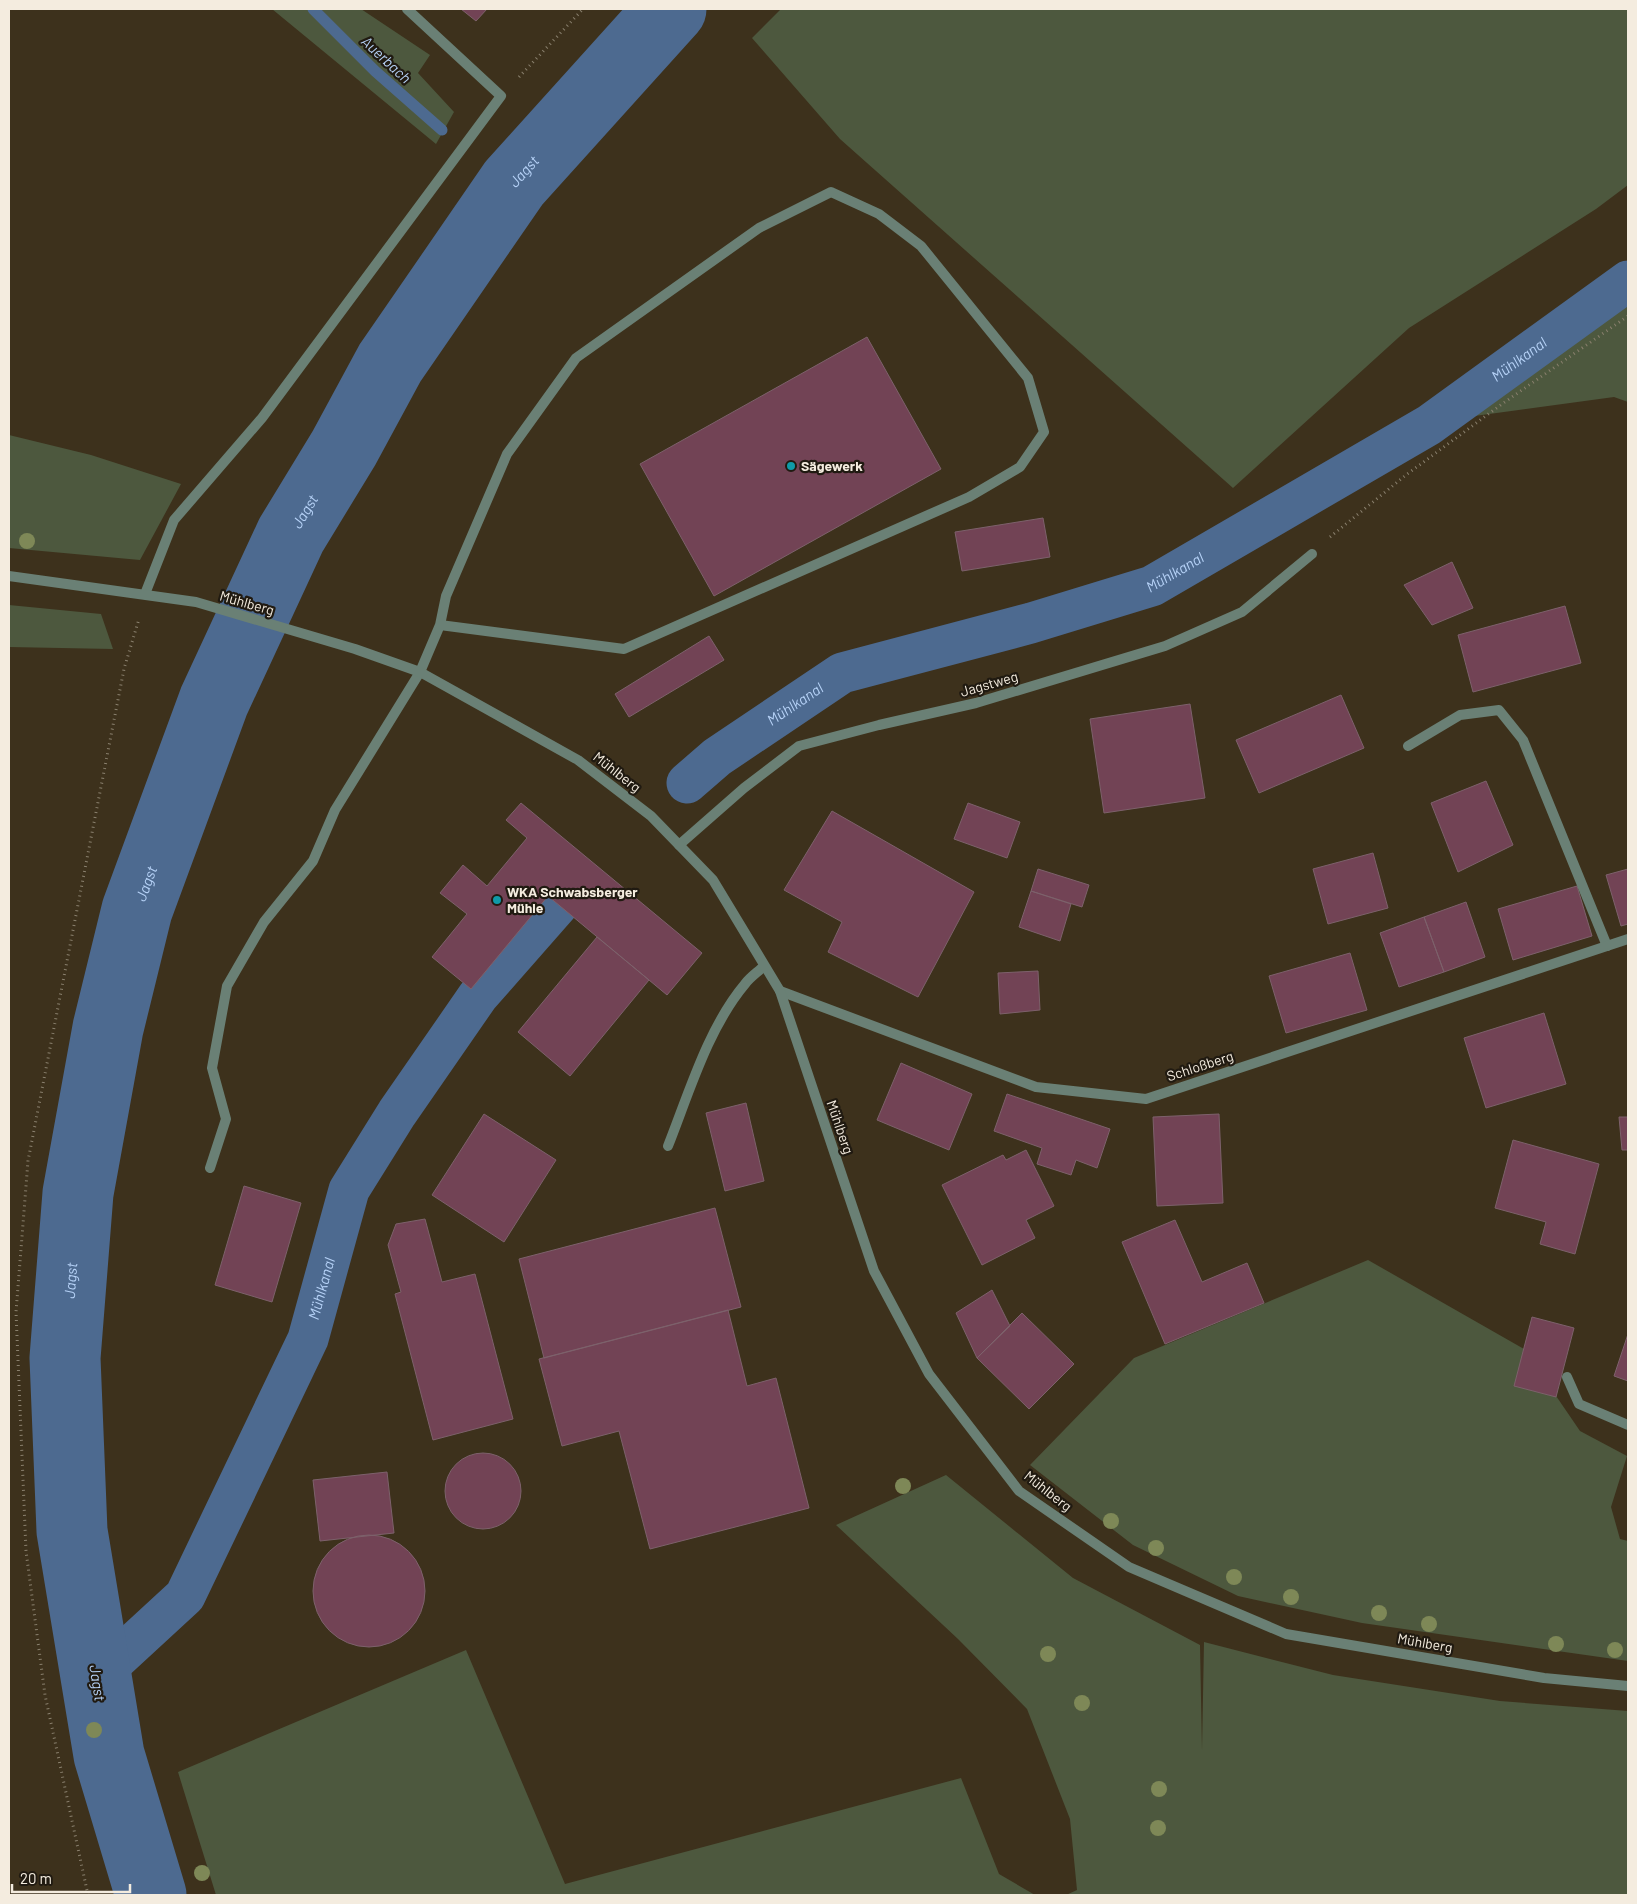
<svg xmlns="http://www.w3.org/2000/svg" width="1637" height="1904" font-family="Barlow,sans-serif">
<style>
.green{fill:#4d583e}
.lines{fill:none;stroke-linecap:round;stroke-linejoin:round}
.stream{stroke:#4d6a90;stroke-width:11}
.canal{stroke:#4d6a90;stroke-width:41}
.river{stroke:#4d6a90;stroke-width:71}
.building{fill:#724355;stroke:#7d616b}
.path{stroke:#8a806e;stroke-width:3;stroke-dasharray:1 4;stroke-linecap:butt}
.service{stroke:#6a8075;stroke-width:10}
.minor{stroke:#6a8075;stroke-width:10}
.tertiary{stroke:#6a8075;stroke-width:10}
.tree{fill:#7e8857}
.culture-dot{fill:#0f9aa8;stroke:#201a11;stroke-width:2}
.labels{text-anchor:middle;stroke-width:4.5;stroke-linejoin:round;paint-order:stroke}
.poi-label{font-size:14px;font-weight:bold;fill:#f4ecdf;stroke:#201a11;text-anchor:start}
.street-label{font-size:14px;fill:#f4ecdf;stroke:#201a11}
.water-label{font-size:15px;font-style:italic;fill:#b6d2f7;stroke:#201a11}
</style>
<rect width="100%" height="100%" fill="#3d311c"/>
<path class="green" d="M272,9H361L430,55L418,73L454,112L436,144Z
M781,9H1628V185L1596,209L1409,328L1233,488L840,139L752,38Z
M1628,305V402L1614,397L1467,417Z
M9,435L91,455L181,484L140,560L9,548Z
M9,605L101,614L113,649L9,647Z
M1368,1260L1524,1349L1580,1431L1627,1456L1611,1507L1620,1539L1628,1541V1661L1362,1623L1238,1596L1133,1545L1030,1465L1134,1358Z
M946,1475L1073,1578L1200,1645L1202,1750L1204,1642L1333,1675L1500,1701L1628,1711V1895H1066L1077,1890L1070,1819L1027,1709L958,1639L836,1525Z
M466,1650L565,1884L961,1778L999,1874L1035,1895H216L178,1772Z"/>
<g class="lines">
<path class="stream" d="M313,9L375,71L442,130"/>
<g class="canal">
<path id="s1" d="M687,783L717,757L842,673L1031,623L1152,586L1429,425L1628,281"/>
<path id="s2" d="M96,1678L185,1596L308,1339L349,1190L397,1113L478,996L558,905"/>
</g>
<path class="river" id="s3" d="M151,1895L109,1755L72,1531L65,1358L78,1193L108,1028L137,910L214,701L291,535L344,448L390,363L514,183L671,9"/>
</g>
<path class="building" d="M461,9H487L476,21Z
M867,337L941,469L714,596L640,464Z
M1043,518L1050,557L962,571L955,532Z
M1452,562L1473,608L1432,625L1404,585Z
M1565,606L1581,663L1473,692L1458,635Z
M709,636L724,660L629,717L615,694Z
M1341,695L1364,748L1259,793L1236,740Z
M1190,704L1205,798L1104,813L1090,719Z
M1486,781L1513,845L1458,872L1431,803Z
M521,803L702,953L667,995L548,896L471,989L432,957L467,914L440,893L463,865L487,886L527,838L506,820Z
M968,803L1020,822L1007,858L954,839Z
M832,811L974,892L918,997L828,952L842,922L784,890Z
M1373,853L1388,908L1328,924L1313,869Z
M1038,869L1089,885L1082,907L1031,891Z
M1628,869V924L1621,926L1606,875Z
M1577,886L1592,936L1513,960L1498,909Z
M1031,891L1071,904L1060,941L1019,927Z
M1466,902L1485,957L1444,972L1424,917Z
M1424,917L1444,972L1399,987L1380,933Z
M597,937L649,980L570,1076L518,1032Z
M1350,953L1367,1010L1286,1033L1269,976Z
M1038,971L1040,1010L1000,1014L998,973Z
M1544,1013L1566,1084L1486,1108L1464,1038Z
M901,1063L972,1094L949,1150L877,1120Z
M1007,1094L1110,1129L1097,1168L1076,1160L1071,1175L1037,1164L1042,1148L994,1131Z
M746,1103L764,1181L725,1191L706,1113Z
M484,1114L556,1160L504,1242L432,1195Z
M1219,1114L1223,1203L1157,1206L1153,1117Z
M1619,1117H1628V1150H1622Z
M1513,1140L1599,1164L1575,1254L1540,1244L1546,1222L1495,1208Z
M1026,1150L1054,1206L1026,1220L1035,1238L982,1265L942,1185L1003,1155L1006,1160Z
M244,1186L301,1203L272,1302L215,1285Z
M715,1208L741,1307L544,1358L519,1259Z
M425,1219L442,1282L475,1274L513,1419L433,1440L395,1294L401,1292L388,1245L396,1224Z
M1175,1220L1202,1282L1247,1263L1264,1303L1165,1344L1122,1242Z
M992,1290L1010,1326L977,1358L956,1313Z
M728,1310L747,1386L776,1378L809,1508L650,1549L619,1431L562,1446L539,1359Z
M1022,1313L1074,1364L1029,1409L977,1358Z
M1532,1317L1574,1328L1556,1397L1514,1386Z
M1628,1334V1381L1614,1376Z
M445 1491a38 38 0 1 1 76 0a38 38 0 1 1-76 0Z
M387,1472L394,1533L320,1541L313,1480Z
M313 1591a56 56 0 1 1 112 0a56 56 0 1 1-112 0Z"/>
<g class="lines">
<path class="path" d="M519,77L583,9
M1330,537L1406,475L1502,404L1628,316
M88,1895L45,1695L26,1551L16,1312L28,1161L124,669L139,619"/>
<path class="service" d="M145,594L174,520L262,418L501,96L407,9
M1408,746L1460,715L1499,710L1523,740L1607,946
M668,1146C689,1093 708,1028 745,984C750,977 758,972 764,966
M210,1168L226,1119L212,1068L227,986L264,922L313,861L335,810L420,672L440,625L446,596L507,454L576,358L759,228L831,192L879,214L921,246L1028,378L1044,432L1020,467L969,497L624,649L440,625
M1567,1377L1579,1404L1628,1425"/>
<path class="minor" d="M679,845L744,788L799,746L879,725L976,703L1165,646L1242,612L1312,554
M780,991L1036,1087L1146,1099L1628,939"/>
<path class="tertiary" d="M9,576L196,602L355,649L420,672L578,760L651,816L713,880L780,991L874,1271L929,1374L1019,1491L1129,1567L1286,1634L1544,1678L1628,1686"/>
</g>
<g class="tree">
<circle cx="27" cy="541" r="8"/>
<circle cx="903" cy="1486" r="8"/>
<circle cx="1111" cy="1521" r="8"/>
<circle cx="1156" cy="1548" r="8"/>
<circle cx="1234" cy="1577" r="8"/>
<circle cx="1291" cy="1597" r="8"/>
<circle cx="1379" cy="1613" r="8"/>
<circle cx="1429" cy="1624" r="8"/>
<circle cx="1556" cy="1644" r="8"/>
<circle cx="1615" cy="1650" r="8"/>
<circle cx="1048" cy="1654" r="8"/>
<circle cx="1082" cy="1703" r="8"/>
<circle cx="94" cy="1730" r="8"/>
<circle cx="1159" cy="1789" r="8"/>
<circle cx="1158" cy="1828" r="8"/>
<circle cx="202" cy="1873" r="8"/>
</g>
<g class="culture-dot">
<circle cx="791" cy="466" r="5"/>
<circle cx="497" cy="900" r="5"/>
</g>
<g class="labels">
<g class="poi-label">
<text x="801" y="471">Sägewerk</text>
<text x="507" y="897">WKA Schwabsberger<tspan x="507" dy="16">Mühle</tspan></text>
</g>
<g class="street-label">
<text transform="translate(247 603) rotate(16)" y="5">Mühlberg</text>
<text transform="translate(989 684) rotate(-16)" y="5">Jagstweg</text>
<text transform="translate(617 772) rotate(38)" y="5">Mühlberg</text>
<text transform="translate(1200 1066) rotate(-18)" y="5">Schloßberg</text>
<text transform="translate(840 1127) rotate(71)" y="5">Mühlberg</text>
<text transform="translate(1048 1491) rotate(38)" y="5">Mühlberg</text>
<text transform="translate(1425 1643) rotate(10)" y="5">Mühlberg</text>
</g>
<g class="water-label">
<text transform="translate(386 60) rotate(43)" y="5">Auerbach</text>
<text dy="5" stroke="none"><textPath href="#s3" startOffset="1839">Jagst</textPath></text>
<text dy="5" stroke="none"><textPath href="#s1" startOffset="944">Mühlkanal</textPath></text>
<text dy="5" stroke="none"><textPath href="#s3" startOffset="1434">Jagst</textPath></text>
<text dy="5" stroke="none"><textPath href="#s1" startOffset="539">Mühlkanal</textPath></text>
<text dy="5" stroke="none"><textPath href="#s1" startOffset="134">Mühlkanal</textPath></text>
<text dy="5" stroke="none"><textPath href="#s3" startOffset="1029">Jagst</textPath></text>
<text dy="5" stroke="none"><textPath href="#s3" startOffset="624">Jagst</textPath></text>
<text dy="5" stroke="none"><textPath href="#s2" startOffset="458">Mühlkanal</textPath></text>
<text transform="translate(97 1683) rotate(81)" y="5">Jagst</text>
</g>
</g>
<rect width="1637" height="1904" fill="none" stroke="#f4ecdf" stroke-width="20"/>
<path d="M12 1884v8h118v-8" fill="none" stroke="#f4ecdf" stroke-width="2.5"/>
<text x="20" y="1884" font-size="15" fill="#f4ecdf" stroke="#201a11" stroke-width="4" paint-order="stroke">20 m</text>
</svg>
